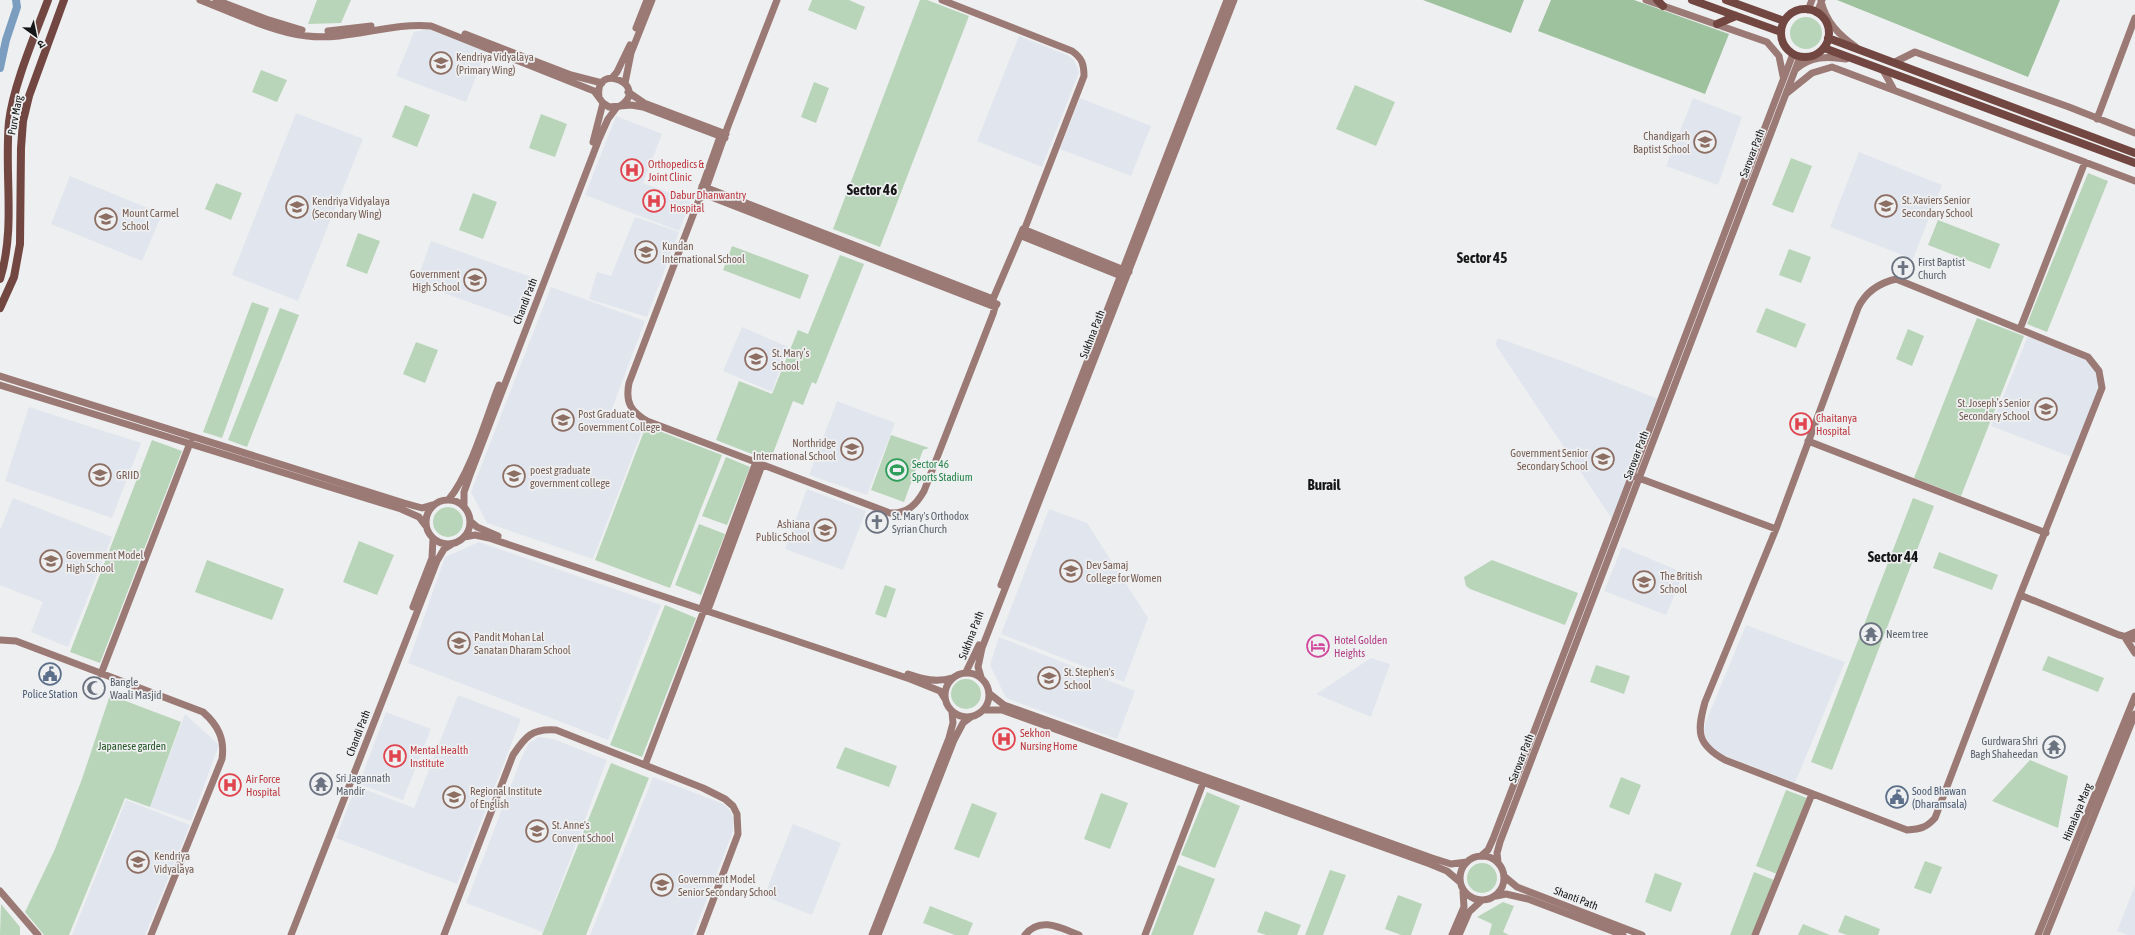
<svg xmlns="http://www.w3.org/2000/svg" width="2135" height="935" font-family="'Asap Condensed','Noto Sans Devanagari',sans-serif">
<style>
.built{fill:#e1e6ee}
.green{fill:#b9d5b9}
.forest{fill:#9ec19e}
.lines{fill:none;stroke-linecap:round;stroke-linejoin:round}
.river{stroke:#7b9dbf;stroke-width:8}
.secondary{stroke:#9b7a75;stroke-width:7}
.highway{stroke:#734741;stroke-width:8}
.labels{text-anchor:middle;stroke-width:3.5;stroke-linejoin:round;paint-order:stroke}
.education-label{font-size:11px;fill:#785e54;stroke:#eeeff0;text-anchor:start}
.street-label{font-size:11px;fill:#161617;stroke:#eeeff0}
.health-label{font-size:11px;fill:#be3a42;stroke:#eeeff0;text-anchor:start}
.worship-label{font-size:11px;fill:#5b616d;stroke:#eeeff0;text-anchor:start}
.leisure-label{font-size:11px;fill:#27864d;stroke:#eeeff0;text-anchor:start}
.hotel-label{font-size:11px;fill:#b23c85;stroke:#eeeff0;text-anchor:start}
.service-label{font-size:11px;fill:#4e5e75;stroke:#eeeff0}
.park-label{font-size:11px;fill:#235526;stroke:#eeeff0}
.district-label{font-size:15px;font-weight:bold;fill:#161617;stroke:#eeeff0}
</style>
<rect width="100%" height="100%" fill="#eeeff0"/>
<path class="built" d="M428,29L486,51L466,102L396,76L414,32Z
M1019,36L1067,55L1074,60L1079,72L1042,167L977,141Z
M1080,98L1151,126L1131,176L1060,149Z
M1693,98L1742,117L1718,185L1666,166Z
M296,113L363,139L298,301L232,275Z
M616,116L662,134L643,183L691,201L679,231L585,195Z
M1859,152L1942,185L1913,259L1830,227Z
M70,176L162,214L142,261L51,224Z
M635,217L679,232L647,317L589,299L597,272L611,276Z
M431,241L534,278L519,320L416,283Z
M551,287L645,321L610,414L644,426L593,559L487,523L471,492Z
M742,327L788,347L772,392L723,371Z
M2028,336L2087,361L2096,371L2100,385L2074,458L1991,426Z
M1498,338L1565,362L1658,399L1612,519L1495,344Z
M837,401L895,423L867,495L809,475Z
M29,407L141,443L112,518L5,481Z
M807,489L866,511L843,570L785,549Z
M13,498L112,537L68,647L31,632L43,602L0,585V530Z
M1049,509L1087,523L1148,618L1124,682L1001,634Z
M479,542L661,605L608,740L408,663L445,557Z
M1622,547L1684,573L1666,615L1604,591Z
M1746,625L1845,662L1795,783L1721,754L1708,743L1704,732L1705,724Z
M999,637L1135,691L1117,739L1006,698L990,665Z
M1371,658L1390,664L1371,717L1316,694Z
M458,695L521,719L457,884L336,838L356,786L414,808Z
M386,712L431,729L403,800L359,784Z
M185,714L219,745L191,821L150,807Z
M539,737L553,739L607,760L543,932L466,903L523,754L529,743Z
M653,777L724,804L731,812L734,821L732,834L693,935H590Z
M126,800L190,825L145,935H72Z
M793,824L841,843L812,915L764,896Z
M2135,886V935H2128L2117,931Z"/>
<path class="green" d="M317,0H351L341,23L308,24Z
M812,0H849L865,7L856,30L808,10Z
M920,0H927L969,16L880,247L833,229Z
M1790 33a16 16 0 1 1 32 0a16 16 0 1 1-32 0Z
M261,70L287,80L277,102L252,92Z
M814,82L829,88L816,123L801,117Z
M1355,85L1395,102L1376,146L1336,129Z
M405,105L430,115L417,147L392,137Z
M541,114L567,124L555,157L529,148Z
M1791,158L1812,166L1793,213L1772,205Z
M2088,173L2108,181L2047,332L2027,324Z
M216,183L242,193L231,220L205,209Z
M473,193L497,202L483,239L459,230Z
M1938,220L2000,244L1990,269L1928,245Z
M358,233L380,241L367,274L346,266Z
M732,246L809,275L800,299L723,270Z
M1789,249L1811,257L1801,283L1779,275Z
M840,255L864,264L816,384L812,382L803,405L793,401L770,461L716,440L739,381L772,394L798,330L808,334Z
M252,302L269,308L222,438L203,432Z
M280,308L299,315L247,447L228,440Z
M1766,308L1806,324L1796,348L1756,332Z
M1977,318L2024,336L1961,496L1914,478Z
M1908,329L1924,336L1912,366L1896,359Z
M416,342L438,350L425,383L403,374Z
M646,426L722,455L670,588L595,560Z
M891,435L929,448L923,450L904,502L871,490Z
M152,440L182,451L100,663L70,652Z
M726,457L750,467L727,525L702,516Z
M1913,498L1934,506L1832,770L1811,762Z
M433 522a15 15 0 1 1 30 0a15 15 0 1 1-30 0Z
M699,524L725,534L701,595L675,585Z
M359,541L394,555L377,595L343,582Z
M1939,552L1998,575L1992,590L1933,568Z
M207,560L284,589L272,620L195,592Z
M1492,560L1578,593L1565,625L1470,589L1466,586L1464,577Z
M885,585L896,589L886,618L875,614Z
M665,605L696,618L642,757L610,745Z
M2048,656L2104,678L2098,692L2042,670Z
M1596,665L1630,676L1624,694L1590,682Z
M951 694a15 15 0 1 1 30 0a15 15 0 1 1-30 0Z
M110,695L181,722L150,807L125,798L69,935H44L25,912L55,849L82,779Z
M845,747L897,766L889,787L836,768Z
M2030,760L2068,776L2058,828L1992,801Z
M611,763L649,778L586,935H542Z
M1621,777L1641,785L1629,815L1609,807Z
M1786,790L1807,798L1777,874L1756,866Z
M1207,792L1240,806L1215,868L1181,855Z
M1101,793L1128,803L1110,849L1084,839Z
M972,803L997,813L979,858L954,849Z
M1925,861L1942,867L1931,894L1914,888Z
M1467 878a15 15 0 1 1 30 0a15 15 0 1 1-30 0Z
M1178,865L1215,879L1193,935H1151Z
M1330,870L1346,875L1323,935H1305Z
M1754,872L1774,880L1752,935H1730Z
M1655,873L1682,883L1671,912L1645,902Z
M1398,895L1422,904L1411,935H1401L1385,929Z
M1503,902L1514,906L1503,932L1509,935H1489L1492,924L1477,917Z
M1,904L20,927V935H0Z
M930,906L973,923L968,935H955L923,923Z
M1265,911L1301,925L1297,935H1266L1257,932Z
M1845,915L1880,929L1878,935H1847L1838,932Z
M1803,924L1830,935H1798Z"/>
<path class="forest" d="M1423,0H1524L1511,33Z
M1551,0H1634L1729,34L1705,94L1538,31Z
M1837,0H2060L2028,77Z"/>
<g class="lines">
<path class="river" d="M0,68L6,40L17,7L16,0"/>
<path class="secondary" d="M200,0C231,12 275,33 307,36C349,41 390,22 431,26L594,91L603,103L609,107L631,105L643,107L725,138
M216,0L266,19L302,30
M777,0L728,126L704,194L698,202L629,383C625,403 631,411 647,421L890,513C907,514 916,505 924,491L993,314L995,307L993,299L1023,229L1129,272
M942,0L1072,51C1082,58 1084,64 1084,76L1023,233
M1646,0L1767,42L1779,56L1783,76
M1821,1C1826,22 1839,35 1856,47
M1808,10L1812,0
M1817,13L1822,0
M636,28L647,0
M328,31L371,26
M465,34L571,75L602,83
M1895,62L1915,52L2069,107L2135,133
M1796,69C1811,56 1827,56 1846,59
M1883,70L1894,90
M612,78L617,72L630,45
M625,83L631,53L652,0
M628,92L644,103L726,134
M1787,93L1812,73L1832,67L2135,181
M599,97C594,60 651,86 620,106
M2097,119L2135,18
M593,142L603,103
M702,186L993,299
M701,190L721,134
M701,193L995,307L997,304
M1024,237L1126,278
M1896,279L2088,357L2099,371L2102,388L2020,595L1935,818C1926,828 1920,829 1907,830L1725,760C1696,744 1697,731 1705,702L1776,529L1858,308C1866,291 1879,283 1896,279Z
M2020,329L2085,162
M0,376L404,503L422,508L432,505
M0,385L401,509L419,517L425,525
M1808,441L2046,533
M1636,477L1776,529
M449,499C471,472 486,418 499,385
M426 522a22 22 0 1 1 44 0a22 22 0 1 1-44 0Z
M464,506V492L470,475L599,139L608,119L617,107
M470,521L477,527L498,536
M464,537L475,535L489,538L910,679L940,691L945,699
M1001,585L1227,0
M2020,595L2119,635L2135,639
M703,605L756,462
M413,607L432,558L433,539
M709,607L762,465
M2126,636L2135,632
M2126,639L2135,653
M0,640L16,641L203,712C218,725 225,739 222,759L151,935
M966,672L979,645
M945 695a22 22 0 1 1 44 0a22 22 0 1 1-44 0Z
M101,674L190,443
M908,674C923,679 936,683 952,678
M981,677L978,667L982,648L1234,0
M990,694L1004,705L1432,858L1451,864L1467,862
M984,710H1002L1430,864L1447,871L1460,882
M645,765L704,610
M1460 878a22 22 0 1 1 44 0a22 22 0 1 1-44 0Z
M1481,856L1488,850L1493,839L1793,54
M1498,862L1497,853L1500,842L1800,57
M1505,877L1517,887L1642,935
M0,891L38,935
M1496,896L1506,894L1528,899L1623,935
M291,935L437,561L444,549L452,544
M444,935L513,755C525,737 532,728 556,730L703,788L725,799L733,806L737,814L738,834L700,935
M872,935L949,738L953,723L952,712
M878,935L954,740L963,723L971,717
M1025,935C1040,916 1061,928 1079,935
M1145,935L1205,778
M1452,935L1464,907L1463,892
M1459,935L1469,912L1481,901
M1755,935L1812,794
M2038,935L2135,696
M2046,935L2135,714"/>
<path class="highway" d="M1657,0L1663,6
M1692,0L1781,32
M1726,0L1784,21
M1781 33a24 24 0 1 1 48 0a24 24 0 1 1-48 0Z
M1717,24L1736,16
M1828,38L2135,153
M1824,48L2135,163
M0,279C16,228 4,174 9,122C13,86 35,35 48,0
M0,308L14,277L20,244L21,148L23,121L29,96L64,0"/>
</g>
<defs>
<g id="school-ring" transform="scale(1.15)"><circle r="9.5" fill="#eeeff0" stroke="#8d6e63" stroke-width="1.5"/><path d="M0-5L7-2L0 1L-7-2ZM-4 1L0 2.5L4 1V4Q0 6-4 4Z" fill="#8d6e63"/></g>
<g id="hospital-ring" transform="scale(1.15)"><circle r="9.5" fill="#eeeff0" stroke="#e0444e" stroke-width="1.5"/><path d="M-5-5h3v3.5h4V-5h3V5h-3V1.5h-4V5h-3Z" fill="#e0444e"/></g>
<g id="church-ring" transform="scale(1.15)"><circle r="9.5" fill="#eeeff0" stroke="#6b7280" stroke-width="1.5"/><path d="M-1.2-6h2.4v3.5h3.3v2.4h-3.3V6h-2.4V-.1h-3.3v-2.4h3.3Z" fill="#6b7280"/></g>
<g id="university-ring" transform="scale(1.15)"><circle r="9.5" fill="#eeeff0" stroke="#8d6e63" stroke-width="1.5"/><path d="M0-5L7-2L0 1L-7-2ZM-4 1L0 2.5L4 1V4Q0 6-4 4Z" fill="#8d6e63"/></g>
<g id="stadium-ring" transform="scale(1.15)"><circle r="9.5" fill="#eeeff0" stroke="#2e9e5b" stroke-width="1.5"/><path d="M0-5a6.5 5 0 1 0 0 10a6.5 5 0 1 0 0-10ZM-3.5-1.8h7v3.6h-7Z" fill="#2e9e5b"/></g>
<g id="temple-ring" transform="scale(1.15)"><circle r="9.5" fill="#eeeff0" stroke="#6b7280" stroke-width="1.5"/><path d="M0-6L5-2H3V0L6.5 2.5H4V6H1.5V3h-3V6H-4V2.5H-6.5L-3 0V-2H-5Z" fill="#6b7280"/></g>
<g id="hotel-ring" transform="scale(1.15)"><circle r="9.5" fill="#eeeff0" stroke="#d1479c" stroke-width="1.5"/><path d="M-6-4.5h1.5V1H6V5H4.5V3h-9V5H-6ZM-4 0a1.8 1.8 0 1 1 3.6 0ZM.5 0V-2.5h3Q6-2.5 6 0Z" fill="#d1479c"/></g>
<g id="civic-ring" transform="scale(1.15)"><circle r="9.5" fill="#eeeff0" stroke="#5c6f8a" stroke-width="1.5"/><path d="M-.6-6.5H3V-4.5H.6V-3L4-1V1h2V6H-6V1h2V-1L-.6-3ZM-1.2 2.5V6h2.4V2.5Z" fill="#5c6f8a"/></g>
<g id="mosque-ring" transform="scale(1.15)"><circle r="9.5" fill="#eeeff0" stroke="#6b7280" stroke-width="1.5"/><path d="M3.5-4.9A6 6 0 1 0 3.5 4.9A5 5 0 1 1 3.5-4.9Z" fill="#6b7280"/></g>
</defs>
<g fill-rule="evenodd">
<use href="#school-ring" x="441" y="63"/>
<use href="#school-ring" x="1705" y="142"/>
<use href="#hospital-ring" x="632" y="170"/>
<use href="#hospital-ring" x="654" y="201"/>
<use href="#school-ring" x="1886" y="206"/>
<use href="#school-ring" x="297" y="207"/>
<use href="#school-ring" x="106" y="219"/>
<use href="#school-ring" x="646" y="252"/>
<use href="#church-ring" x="1903" y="268"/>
<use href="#school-ring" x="475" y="280"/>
<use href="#school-ring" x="756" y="359"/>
<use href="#school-ring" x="2046" y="409"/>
<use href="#university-ring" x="563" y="420"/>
<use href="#hospital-ring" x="1801" y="424"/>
<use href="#school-ring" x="852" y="449"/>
<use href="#school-ring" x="1603" y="459"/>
<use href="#stadium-ring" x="897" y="470"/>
<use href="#university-ring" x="100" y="475"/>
<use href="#university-ring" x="514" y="476"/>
<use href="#church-ring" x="877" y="522"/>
<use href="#school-ring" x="825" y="530"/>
<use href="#school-ring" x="51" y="561"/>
<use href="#university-ring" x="1071" y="571"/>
<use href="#school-ring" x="1644" y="582"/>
<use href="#temple-ring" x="1871" y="634"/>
<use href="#school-ring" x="459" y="643"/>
<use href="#hotel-ring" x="1318" y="646"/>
<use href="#civic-ring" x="50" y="674"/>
<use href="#school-ring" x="1049" y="678"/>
<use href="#mosque-ring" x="94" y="688"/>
<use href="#hospital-ring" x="1004" y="739"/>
<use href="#temple-ring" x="2054" y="747"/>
<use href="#hospital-ring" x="395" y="756"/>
<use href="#temple-ring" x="321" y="784"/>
<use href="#hospital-ring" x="230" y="785"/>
<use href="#university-ring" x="454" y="797"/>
<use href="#civic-ring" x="1897" y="797"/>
<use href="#school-ring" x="537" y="831"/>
<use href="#school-ring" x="138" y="862"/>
<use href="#school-ring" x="662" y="885"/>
</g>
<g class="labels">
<g class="education-label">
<text x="456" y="61">Kendriya Vidyalaya<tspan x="456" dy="13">(Primary Wing)</tspan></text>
<text x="1690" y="140" text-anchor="end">Chandigarh<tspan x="1690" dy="13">Baptist School</tspan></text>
<text x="1902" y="204">St. Xaviers Senior<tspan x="1902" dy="13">Secondary School</tspan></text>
<text x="312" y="205">Kendriya Vidyalaya<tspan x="312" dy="13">(Secondary Wing)</tspan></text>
<text x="122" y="217">Mount Carmel<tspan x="122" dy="13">School</tspan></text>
<text x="662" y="250">Kundan<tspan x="662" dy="13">International School</tspan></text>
<text x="460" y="278" text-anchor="end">Government<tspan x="460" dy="13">High School</tspan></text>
<text x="772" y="357">St. Mary’s<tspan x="772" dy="13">School</tspan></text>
<text x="2030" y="407" text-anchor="end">St. Joseph’s Senior<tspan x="2030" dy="13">Secondary School</tspan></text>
<text x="578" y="418">Post Graduate<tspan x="578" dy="13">Government College</tspan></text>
<text x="836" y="447" text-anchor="end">Northridge<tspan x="836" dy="13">International School</tspan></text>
<text x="1588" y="457" text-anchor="end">Government Senior<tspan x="1588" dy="13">Secondary School</tspan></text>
<text x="530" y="474">poest graduate<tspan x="530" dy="13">government college</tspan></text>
<text x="116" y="479">GRIID</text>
<text x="810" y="528" text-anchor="end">Ashiana<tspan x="810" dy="13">Public School</tspan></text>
<text x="66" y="559">Government Model<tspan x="66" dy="13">High School</tspan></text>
<text x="1086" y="569">Dev Samaj<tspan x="1086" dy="13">College for Women</tspan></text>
<text x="1660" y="580">The British<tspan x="1660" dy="13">School</tspan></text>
<text x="474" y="641">Pandit Mohan Lal<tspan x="474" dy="13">Sanatan Dharam School</tspan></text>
<text x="1064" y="676">St. Stephen's<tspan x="1064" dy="13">School</tspan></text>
<text x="470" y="795">Regional Institute<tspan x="470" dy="13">of English</tspan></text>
<text x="552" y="829">St. Anne's<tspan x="552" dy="13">Convent School</tspan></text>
<text x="154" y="860">Kendriya<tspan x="154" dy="13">Vidyalaya</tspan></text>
<text x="678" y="883">Government Model<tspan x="678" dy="13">Senior Secondary School</tspan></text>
</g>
<g class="street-label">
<text transform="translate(15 115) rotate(-79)" y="4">Purv Marg</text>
<text transform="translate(1752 153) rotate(-69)" y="4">Sarovar Path</text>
<text transform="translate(525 301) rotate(-69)" y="4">Chandi Path</text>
<text transform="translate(1092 334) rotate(-69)" y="4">Sukhna Path</text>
<text transform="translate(1636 455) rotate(-69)" y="4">Sarovar Path</text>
<text transform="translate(971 635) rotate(-69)" y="4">Sukhna Path</text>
<text transform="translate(358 733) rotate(-69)" y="4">Chandi Path</text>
<text transform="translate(1521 758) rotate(-69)" y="4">Sarovar Path</text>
<text transform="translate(2077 812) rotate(-68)" y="4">Himalaya Marg</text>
<text transform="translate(1576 898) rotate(21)" y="4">Shanti Path</text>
</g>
<g class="health-label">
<text x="648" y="168">Orthopedics &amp;<tspan x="648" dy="13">Joint Clinic</tspan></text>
<text x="670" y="199">Dabur Dhanwantry<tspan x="670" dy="13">Hospital</tspan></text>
<text x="1816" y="422">Chaitanya<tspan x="1816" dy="13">Hospital</tspan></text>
<text x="1020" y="737">Sekhon<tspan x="1020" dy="13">Nursing Home</tspan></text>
<text x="410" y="754">Mental Health<tspan x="410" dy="13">Institute</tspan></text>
<text x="246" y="783">Air Force<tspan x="246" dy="13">Hospital</tspan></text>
</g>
<g class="worship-label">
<text x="1918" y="266">First Baptist<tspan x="1918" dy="13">Church</tspan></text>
<text x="892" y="520">St. Mary's Orthodox<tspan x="892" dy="13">Syrian Church</tspan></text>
<text x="1886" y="638">Neem tree</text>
<text x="110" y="686">Bangle<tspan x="110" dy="13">Waali Masjid</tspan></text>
<text x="2038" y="745" text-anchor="end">Gurdwara Shri<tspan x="2038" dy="13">Bagh Shaheedan</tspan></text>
<text x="336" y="782">Sri Jagannath<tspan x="336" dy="13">Mandir</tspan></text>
</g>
<g class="leisure-label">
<text x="912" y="468">Sector 46<tspan x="912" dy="13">Sports Stadium</tspan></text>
</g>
<g class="hotel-label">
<text x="1334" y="644">Hotel Golden<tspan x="1334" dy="13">Heights</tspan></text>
</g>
<g class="service-label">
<text x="50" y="698">Police Station</text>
<text x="1912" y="795" text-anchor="start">Sood Bhawan<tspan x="1912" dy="13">(Dharamsala)</tspan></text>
</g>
<g class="park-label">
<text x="132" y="750">Japanese garden</text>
</g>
<g class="district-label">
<text x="872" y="195">Sector 46</text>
<text x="1482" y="263">Sector 45</text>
<text x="1324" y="490">Burail</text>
<text x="1893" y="562">Sector 44</text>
</g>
</g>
<g transform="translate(36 36) rotate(147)" stroke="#eeeff0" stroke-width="3" paint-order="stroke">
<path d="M0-3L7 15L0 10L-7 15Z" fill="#161617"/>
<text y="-6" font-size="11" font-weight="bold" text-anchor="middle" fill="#161617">उ</text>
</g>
</svg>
